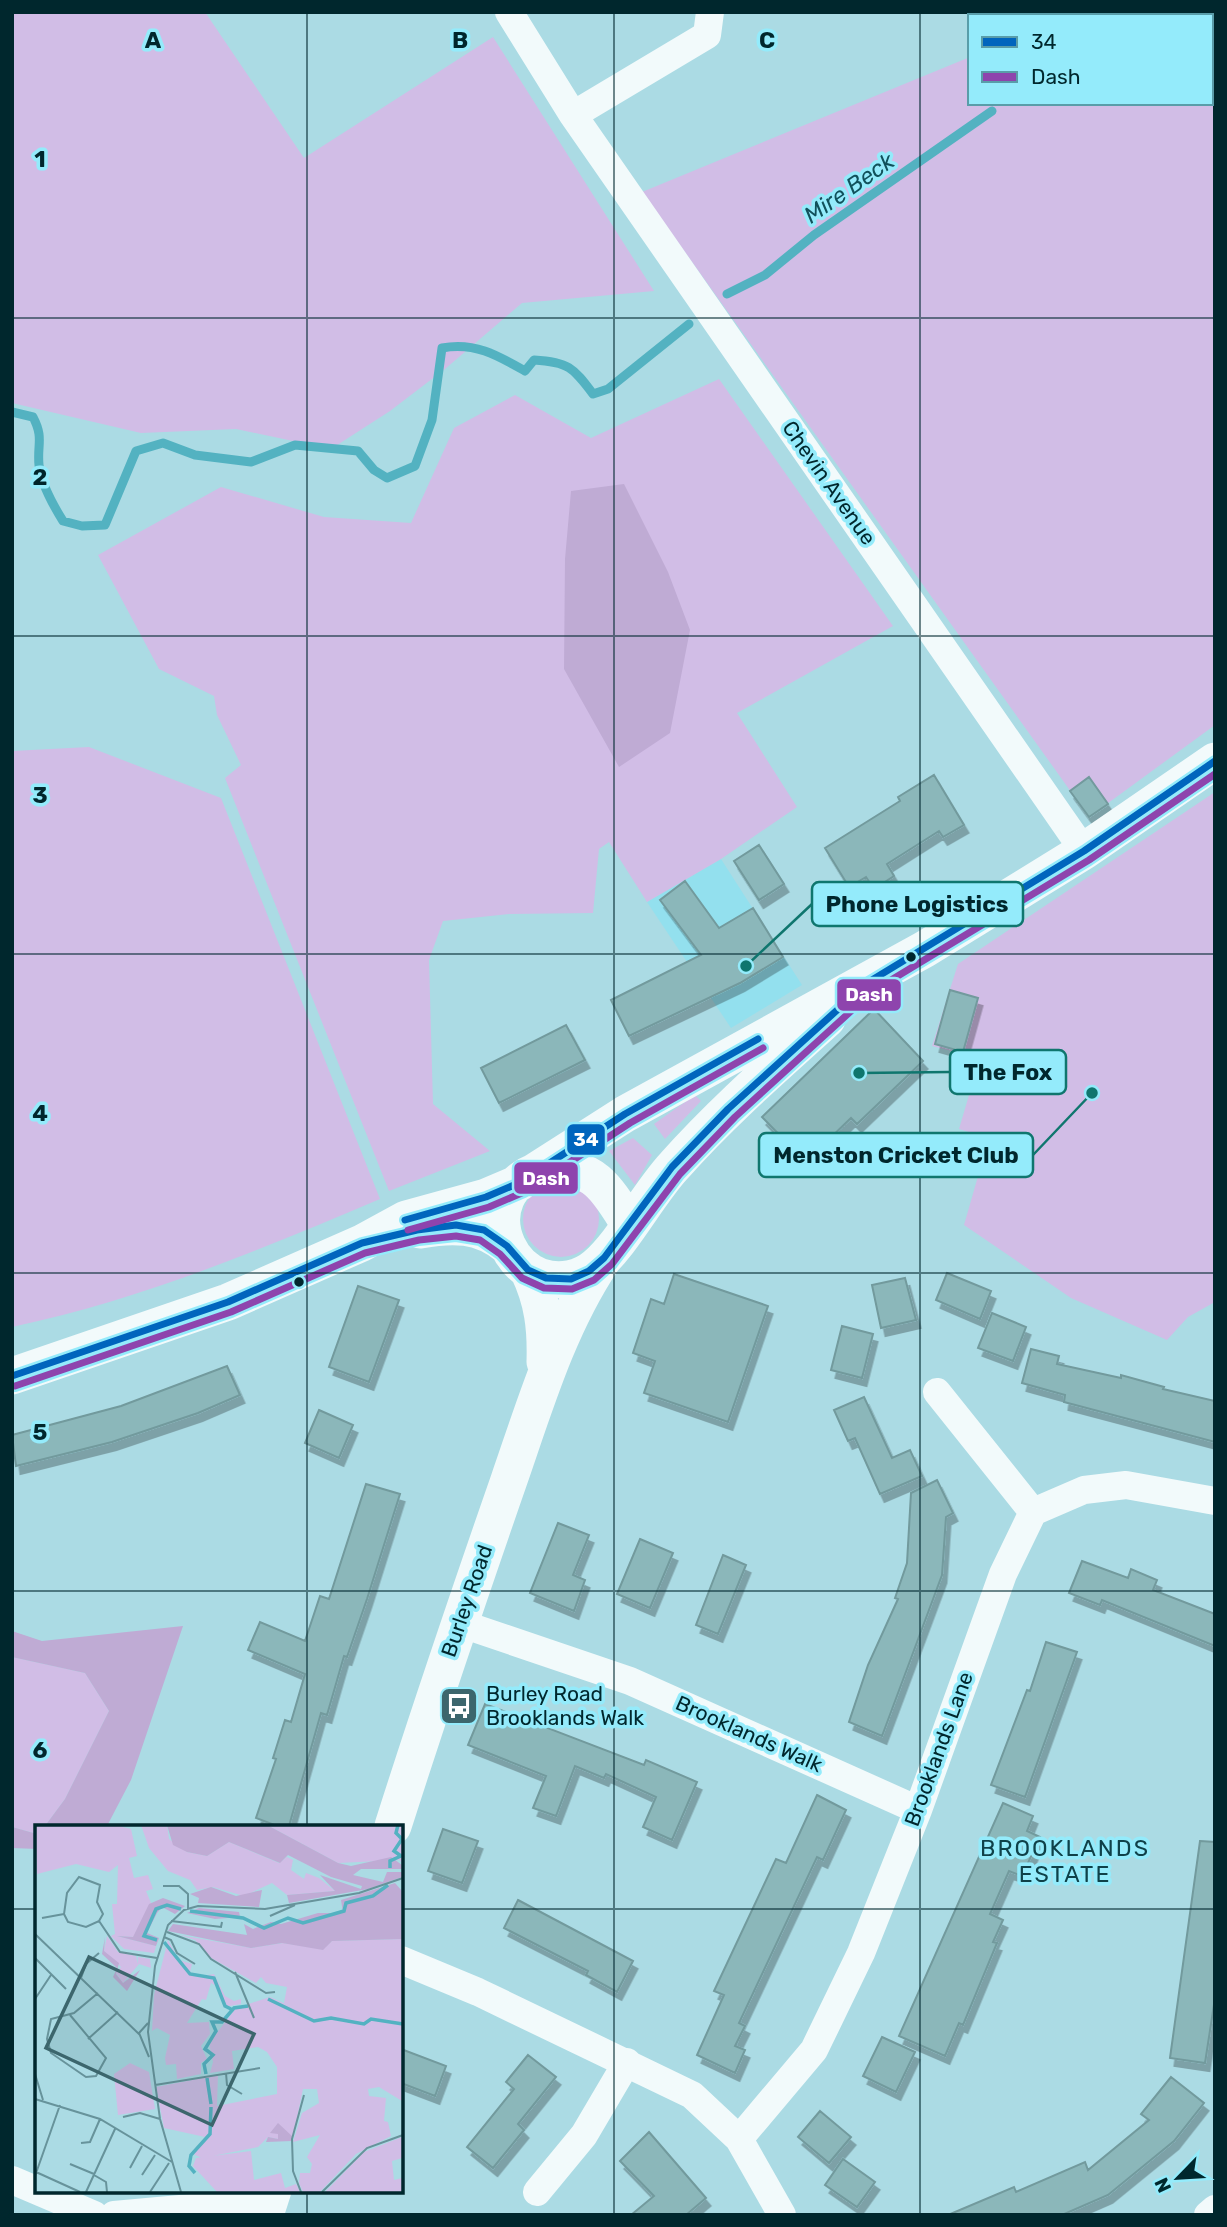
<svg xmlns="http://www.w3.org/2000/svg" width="1227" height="2227" font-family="Rubik,sans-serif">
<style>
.built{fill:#93e0ee}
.green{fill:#d1bde6}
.forest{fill:#bfabd4}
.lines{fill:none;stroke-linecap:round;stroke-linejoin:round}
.stream{stroke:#53b2c1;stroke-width:9}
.building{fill:#8bb7ba;stroke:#729a9d;stroke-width:2;filter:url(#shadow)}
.minor{stroke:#f2fafb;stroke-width:28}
.major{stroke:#f2fafb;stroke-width:37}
.bus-1-casing{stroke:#94ebfb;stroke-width:12}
.bus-2-casing{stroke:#94ebfb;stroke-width:12}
.bus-1{stroke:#0065bd;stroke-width:7}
.bus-2{stroke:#8e44ad;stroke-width:7}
.grid{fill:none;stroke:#00272d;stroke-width:2;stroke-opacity:0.55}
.bus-dot{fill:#00272d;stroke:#94ebfb;stroke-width:2.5}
.labels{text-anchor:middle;stroke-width:7;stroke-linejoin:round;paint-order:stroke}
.street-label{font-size:21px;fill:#00272d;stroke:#94ebfb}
.poi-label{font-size:21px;fill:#00272d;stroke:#94ebfb;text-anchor:start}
.water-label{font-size:23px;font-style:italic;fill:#11515b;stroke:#94ebfb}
.neighbourhood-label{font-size:23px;letter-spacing:2px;fill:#0f4149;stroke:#94ebfb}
.inset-river{fill:none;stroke:#53b2c1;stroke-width:3.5}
.inset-road{fill:none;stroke:#67939b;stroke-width:2}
.view{fill:#3c666d;fill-opacity:0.15;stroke:#3c666d;stroke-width:3.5}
.inset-edge{fill:none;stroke:#00272d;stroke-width:3.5}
.grid-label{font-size:23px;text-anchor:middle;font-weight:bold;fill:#00272d;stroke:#94ebfb;stroke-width:7;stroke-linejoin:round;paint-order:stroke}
.leader{fill:none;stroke:#0f766e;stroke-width:2.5}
.callout-dot{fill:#0f766e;stroke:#94ebfb;stroke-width:2.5}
.callout{fill:#94ebfb;stroke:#0f766e;stroke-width:2.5}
.callout-label{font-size:23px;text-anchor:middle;font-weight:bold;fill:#00272d}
.line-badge{stroke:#94ebfb;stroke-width:2.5}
.badge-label{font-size:19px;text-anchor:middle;font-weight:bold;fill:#fff}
</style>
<defs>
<filter id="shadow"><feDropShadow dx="4.5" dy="8" stdDeviation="0" flood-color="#0004"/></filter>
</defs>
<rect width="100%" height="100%" fill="#abdbe4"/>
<path class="built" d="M721,859L802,985L731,1028L647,902Z"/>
<path class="green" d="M12,12H205L304,158L493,37L654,291L522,303L445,369L390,411L331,449L236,429L141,433L12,403Z
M969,12H1215V725L1089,817L642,192L970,57V103H1211V16H972Z
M719,379L893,626L737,713L797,807L721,859L647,902L609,842L599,849L593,913L509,914L443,921L429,960L433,1104L490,1151L389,1191L225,778L241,765L217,715L214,696L159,669L98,555L221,487L324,517L411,523L454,428L515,395L591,438Z
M89,747L221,798L380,1199C257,1251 143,1299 12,1327V751Z
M1215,792V1302L1188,1317L1167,1340L1071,1298L964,1225L989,1138L959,1129L980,1058L932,1046L958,964Z
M695,1095L701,1101L665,1139L654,1124Z
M633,1138L652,1155L635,1185L609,1151Z
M523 1219a38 38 0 1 1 76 0a38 38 0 1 1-76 0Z
M12,1657L85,1673L109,1711L65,1799L45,1826H37V1834L12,1827Z"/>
<path class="forest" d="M624,484L668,572L690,630L670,733L619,767L564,669L565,559L571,491Z
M183,1626L131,1780L107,1826H45L65,1799L109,1711L85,1673L12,1657V1631L42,1641Z
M12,1827L37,1834V1849L12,1848Z"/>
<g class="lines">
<path class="stream" d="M1133,16L1144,12
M727,294L765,275L814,235L992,111
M12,412L33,417C44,438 37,444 39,465C41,484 53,505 63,521L82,526L105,525L136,451L163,443L195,455L251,462L295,445L358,451L374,470L387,478L415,466L432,420L442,348C475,342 497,355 525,371L534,360C568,362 573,367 593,394L608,389L689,324"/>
</g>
<path class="building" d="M934,775L964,825L943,837L939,831L887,864L894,876L874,889L866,877L849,887L825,848L900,801L898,797Z
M1089,777L1108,804L1089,817L1070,791Z
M759,845L784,884L759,900L734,861Z
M685,881L719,928L753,908L783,957L740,983L629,1036L611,1000L701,955L660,900Z
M950,990L978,998L963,1052L935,1044Z
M874,1009L923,1061L857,1124L851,1118L822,1146L818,1142L802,1158L762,1117Z
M566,1025L585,1060L499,1103L481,1068Z
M947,1273L991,1291L980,1319L936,1300Z
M674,1274L768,1306L728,1422L644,1393L655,1361L633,1353L651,1299L664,1304Z
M905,1278L916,1320L881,1328L872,1285Z
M358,1286L399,1300L369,1382L329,1367Z
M992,1313L1026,1327L1013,1361L978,1348Z
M842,1326L873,1334L862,1378L831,1370Z
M1031,1349L1059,1356L1057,1364L1121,1378V1375L1164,1387L1163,1389L1215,1401V1442L1064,1402L1065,1395L1022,1383Z
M227,1366L240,1395L198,1413L112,1442L16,1466L12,1435L121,1406Z
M864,1397L892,1458L910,1450L922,1476L880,1494L855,1438L848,1441L834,1410Z
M319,1410L353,1425L339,1458L305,1443Z
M937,1480L953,1513L946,1517L942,1575L882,1736L849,1722L868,1665L898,1599L895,1598L907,1563L911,1493Z
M366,1484L400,1494L367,1599L347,1657L344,1656L327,1715L321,1713L289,1826H277L256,1818L276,1759L273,1758L285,1720L291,1722L305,1674L248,1650L260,1622L305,1641L320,1596L329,1599Z
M558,1523L589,1535L573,1575L585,1580L574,1611L530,1593Z
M640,1539L673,1553L650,1608L617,1594Z
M723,1555L746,1565L718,1634L696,1625Z
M1082,1561L1128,1578L1131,1569L1157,1580L1153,1590L1215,1614V1646L1102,1600L1100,1605L1069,1593Z
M1046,1642L1077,1652L1025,1797L991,1785L1027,1690L1030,1691Z
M485,1704L644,1765L646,1760L697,1782L672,1840L643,1827L656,1797L606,1774L604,1778L575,1766L556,1816L533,1808L546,1776L468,1745Z
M817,1795L846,1810L823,1860L817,1857L739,2023L745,2026L735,2046L745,2050L735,2073L697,2055L724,1995L714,1991L776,1859L786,1863Z
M1003,1803L1033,1816L1027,1831L1040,1837L1022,1876L1009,1871L990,1914L1003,1920L993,1942L997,1943L963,2025L959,2023L945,2056L899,2036Z
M443,1829L478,1841L462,1883L428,1871Z
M1200,1841L1215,1842V1998L1205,2063L1170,2058Z
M518,1900L633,1961L617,1992L586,1975L588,1971L504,1928Z
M882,2037L915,2052L896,2092L863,2076Z
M401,2049L446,2066L435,2096L401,2083Z
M528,2055L556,2077L518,2124L524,2130L493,2168L467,2147L514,2089L506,2082Z
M1171,2077L1204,2103L1174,2141L1108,2195L1062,2215H948L1014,2187L1016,2192L1085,2162L1088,2170L1149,2120L1141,2114Z
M820,2111L851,2137L829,2163L798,2137Z
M649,2132L706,2198L686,2215H631L654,2196L620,2161Z
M843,2159L875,2182L857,2207L825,2185Z"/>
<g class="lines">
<path class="minor" d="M509,12L573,115L1084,851
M573,115L707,35L710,12
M937,1392L1033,1512
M459,1623L630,1681L918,1810
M401,1960L478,1992L692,2095L739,2139L782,2215
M739,2139L814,2050L861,1953L918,1810L1003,1574L1033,1512L1084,1490L1126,1485L1215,1501
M12,2180L94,2215
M537,2192L584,2135L627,2062
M114,2215L269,2201
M1208,2215L1215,2209"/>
<path class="major" d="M531,1174L625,1114L925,949L1084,851L1215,761
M629,1224C620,1210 610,1192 597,1181C571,1159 521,1164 506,1199C493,1229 511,1266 541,1277C560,1283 581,1279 596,1266C623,1243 648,1194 674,1166C721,1113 775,1066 827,1019
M420,1230C453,1224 480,1224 507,1246
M528,1270C543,1301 546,1328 545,1362
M12,1376L228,1302L362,1243L406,1219L486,1197L519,1183
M393,1826C430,1710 469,1595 509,1480C535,1405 558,1327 602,1261
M265,2215L273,2190"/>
<g class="bus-1-casing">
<path id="bus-1" d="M405,1220L486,1197L519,1183L625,1114L758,1039
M12,1376L228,1302L362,1243L417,1230L456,1225L484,1230L507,1246L528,1270L546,1278L571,1279L589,1271L604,1258L672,1167L728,1109L867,983L1084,851L1215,761"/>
</g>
<g class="bus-2-casing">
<path id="bus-2" d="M408,1230L489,1207L524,1192L630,1123L763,1048
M15,1386L231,1312L365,1253L419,1240L456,1236L480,1240L500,1254L522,1278L544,1288L572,1289L594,1280L612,1264L680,1174L735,1117L873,991L1089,860L1215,774"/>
</g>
<use href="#bus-1" class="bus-1"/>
<use href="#bus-2" class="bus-2"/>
</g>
<path class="grid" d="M307,12V1826M614,12V2215M920,12V2215M12,318H1215M12,636H1215M12,954H1215M12,1273H1215M12,1591H1215M12,1909H37M401,1909H1215M307,2190V2215"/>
<defs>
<g id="bus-square" transform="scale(2.0125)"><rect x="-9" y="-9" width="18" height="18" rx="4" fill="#3c666d" stroke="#94ebfb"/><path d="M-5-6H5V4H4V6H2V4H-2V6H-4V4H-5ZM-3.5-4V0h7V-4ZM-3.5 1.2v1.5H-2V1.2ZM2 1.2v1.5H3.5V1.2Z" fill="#fff"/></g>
</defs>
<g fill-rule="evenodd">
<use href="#bus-square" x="459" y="1706"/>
</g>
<g class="bus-dot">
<circle cx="911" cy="957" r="6"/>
<circle cx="299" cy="1282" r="6"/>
</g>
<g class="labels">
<g class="street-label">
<text transform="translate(829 483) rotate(55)" y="7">Chevin Avenue</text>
<text transform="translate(467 1601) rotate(-71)" y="7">Burley Road</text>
<text transform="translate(749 1734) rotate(24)" y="7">Brooklands Walk</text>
<text transform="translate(939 1749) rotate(-70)" y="7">Brooklands Lane</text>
</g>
<g class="poi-label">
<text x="486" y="1701">Burley Road<tspan x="486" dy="24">Brooklands Walk</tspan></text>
</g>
<g class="water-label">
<text transform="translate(849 188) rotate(-35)" y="8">Mire Beck</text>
</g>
<g class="neighbourhood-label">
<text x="1065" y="1856">BROOKLANDS<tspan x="1065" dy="26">ESTATE</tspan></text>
</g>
</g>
<g transform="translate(35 1825)">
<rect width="368" height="368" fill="#abdbe4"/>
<path d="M0,0H80L96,4L102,31L94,33L99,53L113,50L118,64L111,66L116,78L104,107L98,112L82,111L121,121L119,128L89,124L76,111L80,109L77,79H82L83,40L74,47L41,39L2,49ZM106,0H132L134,14L152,27L172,31L194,17L244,38L252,32L258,35L256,45L269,54L271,48L284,53L300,66L252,70L237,58L209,71L178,62L162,65L155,55L133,46L114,23ZM232,0H367V40L365,35L303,38ZM145,110L216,123L248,118L288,124L297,116L367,114V276L344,262L333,264L334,271L351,273L349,296L353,297L356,311L321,329L285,367H268L264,358L265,348H275L277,339L272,332L285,310L258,317L267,288L284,278L282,264H268L258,312L243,308V314L233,312L223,322L167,333L156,328L170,312L129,303L121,262L183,250L182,281L242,269V242L232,227L223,222L197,226L199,244L175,248L178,237L174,218L201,183L235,172L255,181L249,178L252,162L231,158L226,152L221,158L176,133L160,115ZM72,111L83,127L101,131L103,139V132L115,134L116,143L104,139L88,158L81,148L86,142L69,126ZM133,115L144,135L157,139L155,147L163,152L179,149L190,171L199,176L206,174V179L189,182L183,162L176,158L171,175L167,174L152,198L174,197L175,209L166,221L172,234L166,238V249L142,254L141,239L131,240L130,233L135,210L122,203L117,206L119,170ZM95,238L114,247L120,284L83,290L79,249ZM367,312V333L357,336L359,355L367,353V367H290L329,327ZM216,326L219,355L246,348L250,363L261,359L265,367H182L158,341L161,333Z" fill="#d1bde6"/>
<path d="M132,0H232L303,38L316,41L356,32L367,40V44H326L318,50L348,57L352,47H367V52L333,64L254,78L252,70L300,66L285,50L326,64L327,61L296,52L253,30L245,38L194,17L172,31L152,27L138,20ZM360,58L367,66V114L297,116L288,125L247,118L216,123L133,106L138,99L212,110L209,99L218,104L236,97L246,99L283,88H308L306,75ZM176,62L201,71L227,65L224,82L163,78L164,73L155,69ZM128,73L150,81L140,89L127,82L122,88L112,108L124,113L121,121L82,111L98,112L114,79ZM164,83L204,87L205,92L180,94L152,88ZM70,112L69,126L84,138L81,149L88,158L105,145L92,166L78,152L82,143L67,129ZM243,298L258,312L257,316L231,317L233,312L243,314V309L235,308Z" fill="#bfabd4"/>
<path class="inset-river" d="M355,43V36L366,31L359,26L367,14L361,8L363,0M155,86L208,93L229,103L253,93L268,98L309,86L311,78L338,71L353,60M122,115L109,111L121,84L132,80L146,84M129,117L155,149L179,153L190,181L196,184M233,174L279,196L296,193L329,199L336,194L368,199M171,249L169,239L178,230L170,224L181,206L177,197H187L199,183L213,181M172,253L176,279M160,348L154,341L156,330L175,309L176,282"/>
<path class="inset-road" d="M0,46V69M128,61H144L153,69V84M235,91L260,80M7,93L29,89M64,96L68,89L62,77L65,60L44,52L32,68L29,89L33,97L51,102L64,96L85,127L122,133M136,96L186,102L187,97M132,107L164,119L176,134L231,168L240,167M0,109L105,210M129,112L136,115L142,128L160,139M0,133L31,164M200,147L219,193M46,153L51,139L64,128M0,174L16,150M35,190L71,233L61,251L51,252L16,228L12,214L16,194L39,188L63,168M113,198L104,208L114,232M53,214L83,187M191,248L192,260L207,269M0,249L8,275M120,260L225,243M0,274L65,294L137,337M88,292L105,288L125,294M46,318L55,317L65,294M35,339L59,349M95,343L107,321M1,347L45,367M59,350L71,357L72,367M107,350L120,330M0,351L25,280M51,367L80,304M115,367L134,338M146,367L125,294L113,207L120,141L133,100L149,85L163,81L230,84L324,68L368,53M266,367L258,346L257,314L269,270M287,367L332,323L368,310"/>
<path class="view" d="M54,132L219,209L177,300L11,223Z"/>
<rect width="368" height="368" class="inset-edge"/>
</g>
<g class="grid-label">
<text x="153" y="48">A</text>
<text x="460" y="48">B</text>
<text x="767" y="48">C</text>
<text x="40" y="167">1</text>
<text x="40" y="485">2</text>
<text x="40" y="803">3</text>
<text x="40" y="1121">4</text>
<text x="40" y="1440">5</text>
<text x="40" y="1758">6</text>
</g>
<path class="leader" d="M746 966L812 904M859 1073L950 1072M1092 1093L1033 1155"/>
<g class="callout-dot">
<circle cx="746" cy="966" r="7"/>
<circle cx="859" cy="1073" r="7"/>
<circle cx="1092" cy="1093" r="7"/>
</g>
<g class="callout">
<rect x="812" y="882" width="211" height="44" rx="7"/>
<rect x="950" y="1050" width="116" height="44" rx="7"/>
<rect x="759" y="1133" width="274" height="44" rx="7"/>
</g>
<g class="callout-label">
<text x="917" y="912">Phone Logistics</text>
<text x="1008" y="1080">The Fox</text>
<text x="896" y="1163">Menston Cricket Club</text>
</g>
<g class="line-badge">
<rect x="836" y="978" width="66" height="34" rx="7" fill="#8e44ad"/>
<rect x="566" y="1123" width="40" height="33" rx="7" fill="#0065bd"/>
<rect x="513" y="1161" width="66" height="34" rx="7" fill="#8e44ad"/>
</g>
<g class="badge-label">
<text x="869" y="1001">Dash</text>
<text x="586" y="1146">34</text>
<text x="546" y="1185">Dash</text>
</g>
<rect width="1227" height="2227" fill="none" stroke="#00272d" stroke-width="28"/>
<rect x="968" y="14" width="245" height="91" fill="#94ebfb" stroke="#599da9" stroke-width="2"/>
<rect x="982" y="37" width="35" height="10" fill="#0065bd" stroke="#599da9" stroke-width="2"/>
<text x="1031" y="49" font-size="21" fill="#00272d">34</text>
<rect x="982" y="72" width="35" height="10" fill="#8e44ad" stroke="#599da9" stroke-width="2"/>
<text x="1031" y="84" font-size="21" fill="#00272d">Dash</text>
<g transform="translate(1178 2178) rotate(245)" stroke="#94ebfb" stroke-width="5" paint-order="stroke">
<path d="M0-5L12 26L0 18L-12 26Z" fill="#00272d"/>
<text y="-10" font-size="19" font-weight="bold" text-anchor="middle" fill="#00272d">N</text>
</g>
</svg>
